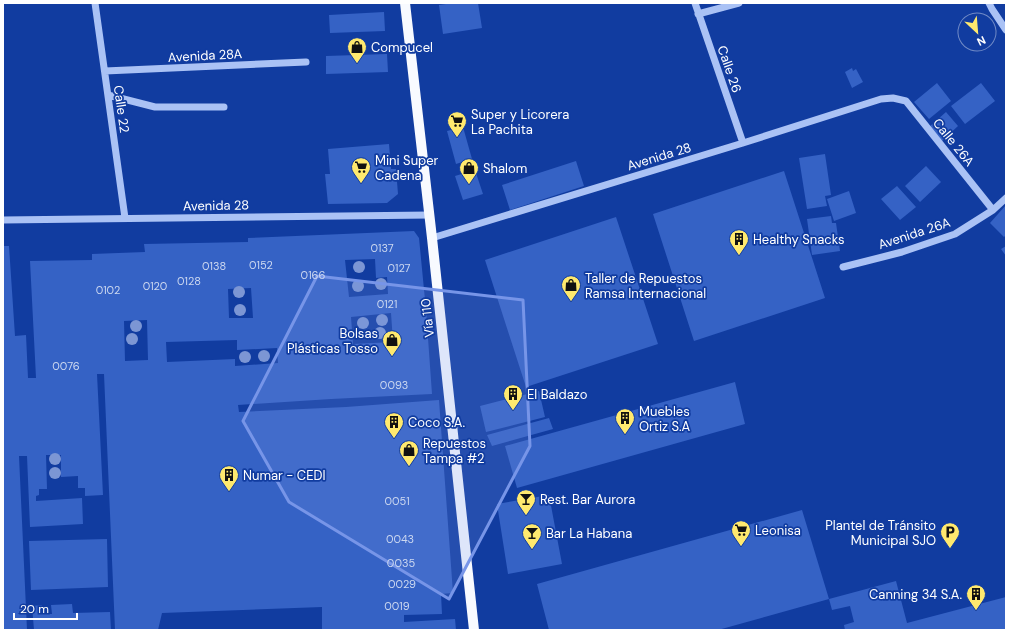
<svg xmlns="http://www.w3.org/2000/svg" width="1009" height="633" font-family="'DM Sans',sans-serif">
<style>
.building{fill:#3562c5;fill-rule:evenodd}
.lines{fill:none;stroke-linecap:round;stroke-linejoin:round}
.minor{stroke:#aac2f5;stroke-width:7}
.major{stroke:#f8faff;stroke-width:10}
.tree{fill:#7c96d4}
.marked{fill:#7795e8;fill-opacity:0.2;stroke:#7795e8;stroke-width:3;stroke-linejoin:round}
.labels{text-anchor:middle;stroke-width:3.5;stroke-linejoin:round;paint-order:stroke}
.number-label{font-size:11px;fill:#ccd8f0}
.poi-label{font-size:13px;fill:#fff;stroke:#113ca0;text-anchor:start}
.street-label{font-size:13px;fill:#fff;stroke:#113ca0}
</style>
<rect width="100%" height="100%" fill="#113ca0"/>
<path class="building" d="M453,3H478L482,28L443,34L439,5Z
M384,12L385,31L330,33L329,15Z
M387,54L388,72L326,74V56Z
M852,68L853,71L856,69L863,82L852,88L845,72Z
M937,83L951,101L929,119L914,102Z
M981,83L995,101L965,124L951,106Z
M946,112L958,126L942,141L929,127Z
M463,127L472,159L456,164L447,131Z
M389,144L391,169H396L398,194L387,203L328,204L325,174H330L328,149Z
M825,154L831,195L825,196L827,206L807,209L799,158Z
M576,161L584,186L510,210L502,185Z
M926,166L941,182L920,202L905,186Z
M475,170L483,194L463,200L455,176Z
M784,171L825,298L694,341L653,214Z
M897,186L916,207L900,220L881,199Z
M849,191L856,213L834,221L827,199Z
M1006,205V235L1004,237L990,223Z
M831,216L832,223H836L840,251L812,255L807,219Z
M616,217L658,344L526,387L485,260Z
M414,231L419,238L426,310L432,394L331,399L238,405L239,412L346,407L439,400L453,593L441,594L442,614L404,615V622L455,619L456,630H322V607L162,613L158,630H115L104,374H97L103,495L85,496V488H78V476L61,477V455H46L47,489H39V495L36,496V501L82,498L83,524L30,527L27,456H19L27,630H3V246H9L15,336L26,335L28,378H36L30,261L92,260V254L145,252L144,244L248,242V238ZM375,259L376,278L387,277L388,294L349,297L345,260ZM251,288L253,318H229L228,289ZM391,313L393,342L353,344L351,317ZM147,320L148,360L125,361L124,321ZM237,340V350L277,348L278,363L235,366V359L167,362L166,342Z
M1006,246V256L1001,249Z
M735,382L745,424L517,488L505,446Z
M539,391L545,417L486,432L480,406Z
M549,418L553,429L492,446L487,435Z
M549,495L562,564L508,574L497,504Z
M802,510L829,599L718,630H549L537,584Z
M107,539L108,587L31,590L29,541Z
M896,581L907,623L1006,597V630H845L844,625L854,622L850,606L832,610L829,599Z
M72,604L73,613L110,612L111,630H34L32,606L42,605V614H52L51,605Z"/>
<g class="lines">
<path class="minor" d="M95,3L125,218
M695,3L743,143
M989,3L992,9L1006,30
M698,14L739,3
M105,71L306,62
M108,95L155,107H224
M3,220L430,215
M432,238L743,143L881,99L893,98L906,101L993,210
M843,267L902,252L955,234L993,210L1006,198"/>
<path class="major" d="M405,3L432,238L474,630"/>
</g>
<g class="tree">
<circle cx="359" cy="267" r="6"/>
<circle cx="381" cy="284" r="6"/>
<circle cx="358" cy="286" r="6"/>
<circle cx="239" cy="292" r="6"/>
<circle cx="240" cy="310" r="6"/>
<circle cx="382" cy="320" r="6"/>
<circle cx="363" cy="323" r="6"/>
<circle cx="136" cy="326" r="6"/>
<circle cx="380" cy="333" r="6"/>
<circle cx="132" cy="339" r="6"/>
<circle cx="264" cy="356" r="6"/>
<circle cx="245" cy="357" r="6"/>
<circle cx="55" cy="459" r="6"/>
<circle cx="55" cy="473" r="6"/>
</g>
<path class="marked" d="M317,276L523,300L530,446L449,599L289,502L243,421Z"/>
<defs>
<g id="shop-pin" transform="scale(1)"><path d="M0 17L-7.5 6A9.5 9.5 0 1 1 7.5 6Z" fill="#ffe96e" stroke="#113ca0"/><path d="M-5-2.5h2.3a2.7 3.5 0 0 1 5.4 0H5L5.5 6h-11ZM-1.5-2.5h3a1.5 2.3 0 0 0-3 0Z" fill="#111"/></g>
<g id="supermarket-pin" transform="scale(1)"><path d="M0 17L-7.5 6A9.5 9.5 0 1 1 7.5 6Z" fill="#ffe96e" stroke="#113ca0"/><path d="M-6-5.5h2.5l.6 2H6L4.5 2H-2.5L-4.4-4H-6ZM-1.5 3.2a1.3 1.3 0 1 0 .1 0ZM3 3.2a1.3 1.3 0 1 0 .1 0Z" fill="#111"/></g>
<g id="building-pin" transform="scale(1)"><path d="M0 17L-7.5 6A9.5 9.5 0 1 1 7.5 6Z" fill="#ffe96e" stroke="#113ca0"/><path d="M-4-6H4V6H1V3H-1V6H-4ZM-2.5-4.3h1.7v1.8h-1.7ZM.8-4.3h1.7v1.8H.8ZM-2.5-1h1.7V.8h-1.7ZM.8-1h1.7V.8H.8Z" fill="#111"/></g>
<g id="bar-pin" transform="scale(1)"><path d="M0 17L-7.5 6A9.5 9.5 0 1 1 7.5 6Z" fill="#ffe96e" stroke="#113ca0"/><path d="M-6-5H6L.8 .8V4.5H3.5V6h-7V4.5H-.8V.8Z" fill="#111"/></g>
<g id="parking-pin" transform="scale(1)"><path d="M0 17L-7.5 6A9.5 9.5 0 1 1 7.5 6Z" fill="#ffe96e" stroke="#113ca0"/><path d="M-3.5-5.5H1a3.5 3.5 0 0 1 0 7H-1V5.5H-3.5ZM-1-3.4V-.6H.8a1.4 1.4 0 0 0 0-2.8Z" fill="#111"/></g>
</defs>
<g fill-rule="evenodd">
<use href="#shop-pin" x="357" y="47"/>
<use href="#supermarket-pin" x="457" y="121"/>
<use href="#supermarket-pin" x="361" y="167"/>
<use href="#shop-pin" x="469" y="168"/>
<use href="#building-pin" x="739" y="239"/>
<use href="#shop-pin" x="571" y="285"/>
<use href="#shop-pin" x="392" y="340"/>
<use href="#building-pin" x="513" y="394"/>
<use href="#building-pin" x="625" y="418"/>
<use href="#building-pin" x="394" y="422"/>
<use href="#shop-pin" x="409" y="450"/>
<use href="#building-pin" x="229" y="475"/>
<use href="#bar-pin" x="526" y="499"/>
<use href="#supermarket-pin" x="741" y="530"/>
<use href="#parking-pin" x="950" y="532"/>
<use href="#bar-pin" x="532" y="533"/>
<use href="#building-pin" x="976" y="594"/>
</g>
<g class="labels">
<g class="number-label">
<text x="382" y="252">0137</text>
<text x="261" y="269">0152</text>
<text x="214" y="270">0138</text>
<text x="399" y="272">0127</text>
<text x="313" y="279">0166</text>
<text x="189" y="285">0128</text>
<text x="155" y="290">0120</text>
<text x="108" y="294">0102</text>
<text x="387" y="308">0121</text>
<text x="66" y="370">0076</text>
<text x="394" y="389">0093</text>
<text x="397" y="505">0051</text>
<text x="400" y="543">0043</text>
<text x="401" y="567">0035</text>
<text x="402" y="588">0029</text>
<text x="397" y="610">0019</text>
</g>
<g class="poi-label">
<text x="371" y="52">Compucel</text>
<text x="471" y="119">Super y Licorera<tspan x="471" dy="15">La Pachita</tspan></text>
<text x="375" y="165">Mini Super<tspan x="375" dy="15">Cadena</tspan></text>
<text x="483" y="173">Shalom</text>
<text x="753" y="244">Healthy Snacks</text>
<text x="585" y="283">Taller de Repuestos<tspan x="585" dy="15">Ramsa Internacional</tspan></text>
<text x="378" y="338" text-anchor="end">Bolsas<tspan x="378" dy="15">Plásticas Tosso</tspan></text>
<text x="527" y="399">El Baldazo</text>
<text x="639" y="416">Muebles<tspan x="639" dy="15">Ortiz S.A</tspan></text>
<text x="408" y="427">Coco S.A.</text>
<text x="423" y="448">Repuestos<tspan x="423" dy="15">Tampa #2</tspan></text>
<text x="243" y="480">Numar - CEDI</text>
<text x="540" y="504">Rest. Bar Aurora</text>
<text x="936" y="530" text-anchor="end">Plantel de Tránsito<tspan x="936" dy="15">Municipal SJO</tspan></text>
<text x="755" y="535">Leonisa</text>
<text x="546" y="538">Bar La Habana</text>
<text x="962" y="599" text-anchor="end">Canning 34 S.A.</text>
</g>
<g class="street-label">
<text transform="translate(205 55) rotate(-3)" y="5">Avenida 28A</text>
<text transform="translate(730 69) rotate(71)" y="5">Calle 26</text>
<text transform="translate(122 109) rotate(82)" y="5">Calle 22</text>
<text transform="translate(954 142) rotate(51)" y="5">Calle 26A</text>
<text transform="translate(659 156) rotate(-17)" y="5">Avenida 28</text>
<text transform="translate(216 205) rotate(-1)" y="5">Avenida 28</text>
<text transform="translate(914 233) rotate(-18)" y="5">Avenida 26A</text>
<text transform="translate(427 318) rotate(-96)" y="5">Vía 110</text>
</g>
</g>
<rect width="1009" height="633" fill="none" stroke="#ffffff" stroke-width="8"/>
<g transform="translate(977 32) rotate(154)"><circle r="19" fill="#113ca0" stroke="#708ac6"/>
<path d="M0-3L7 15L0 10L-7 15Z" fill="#ffe96e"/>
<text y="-6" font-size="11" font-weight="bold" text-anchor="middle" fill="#ffffff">N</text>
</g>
<path d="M14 613v6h63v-6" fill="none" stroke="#ffffff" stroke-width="2"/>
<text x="20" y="613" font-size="12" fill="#ffffff" stroke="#113ca0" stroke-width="3" paint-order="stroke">20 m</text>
</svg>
